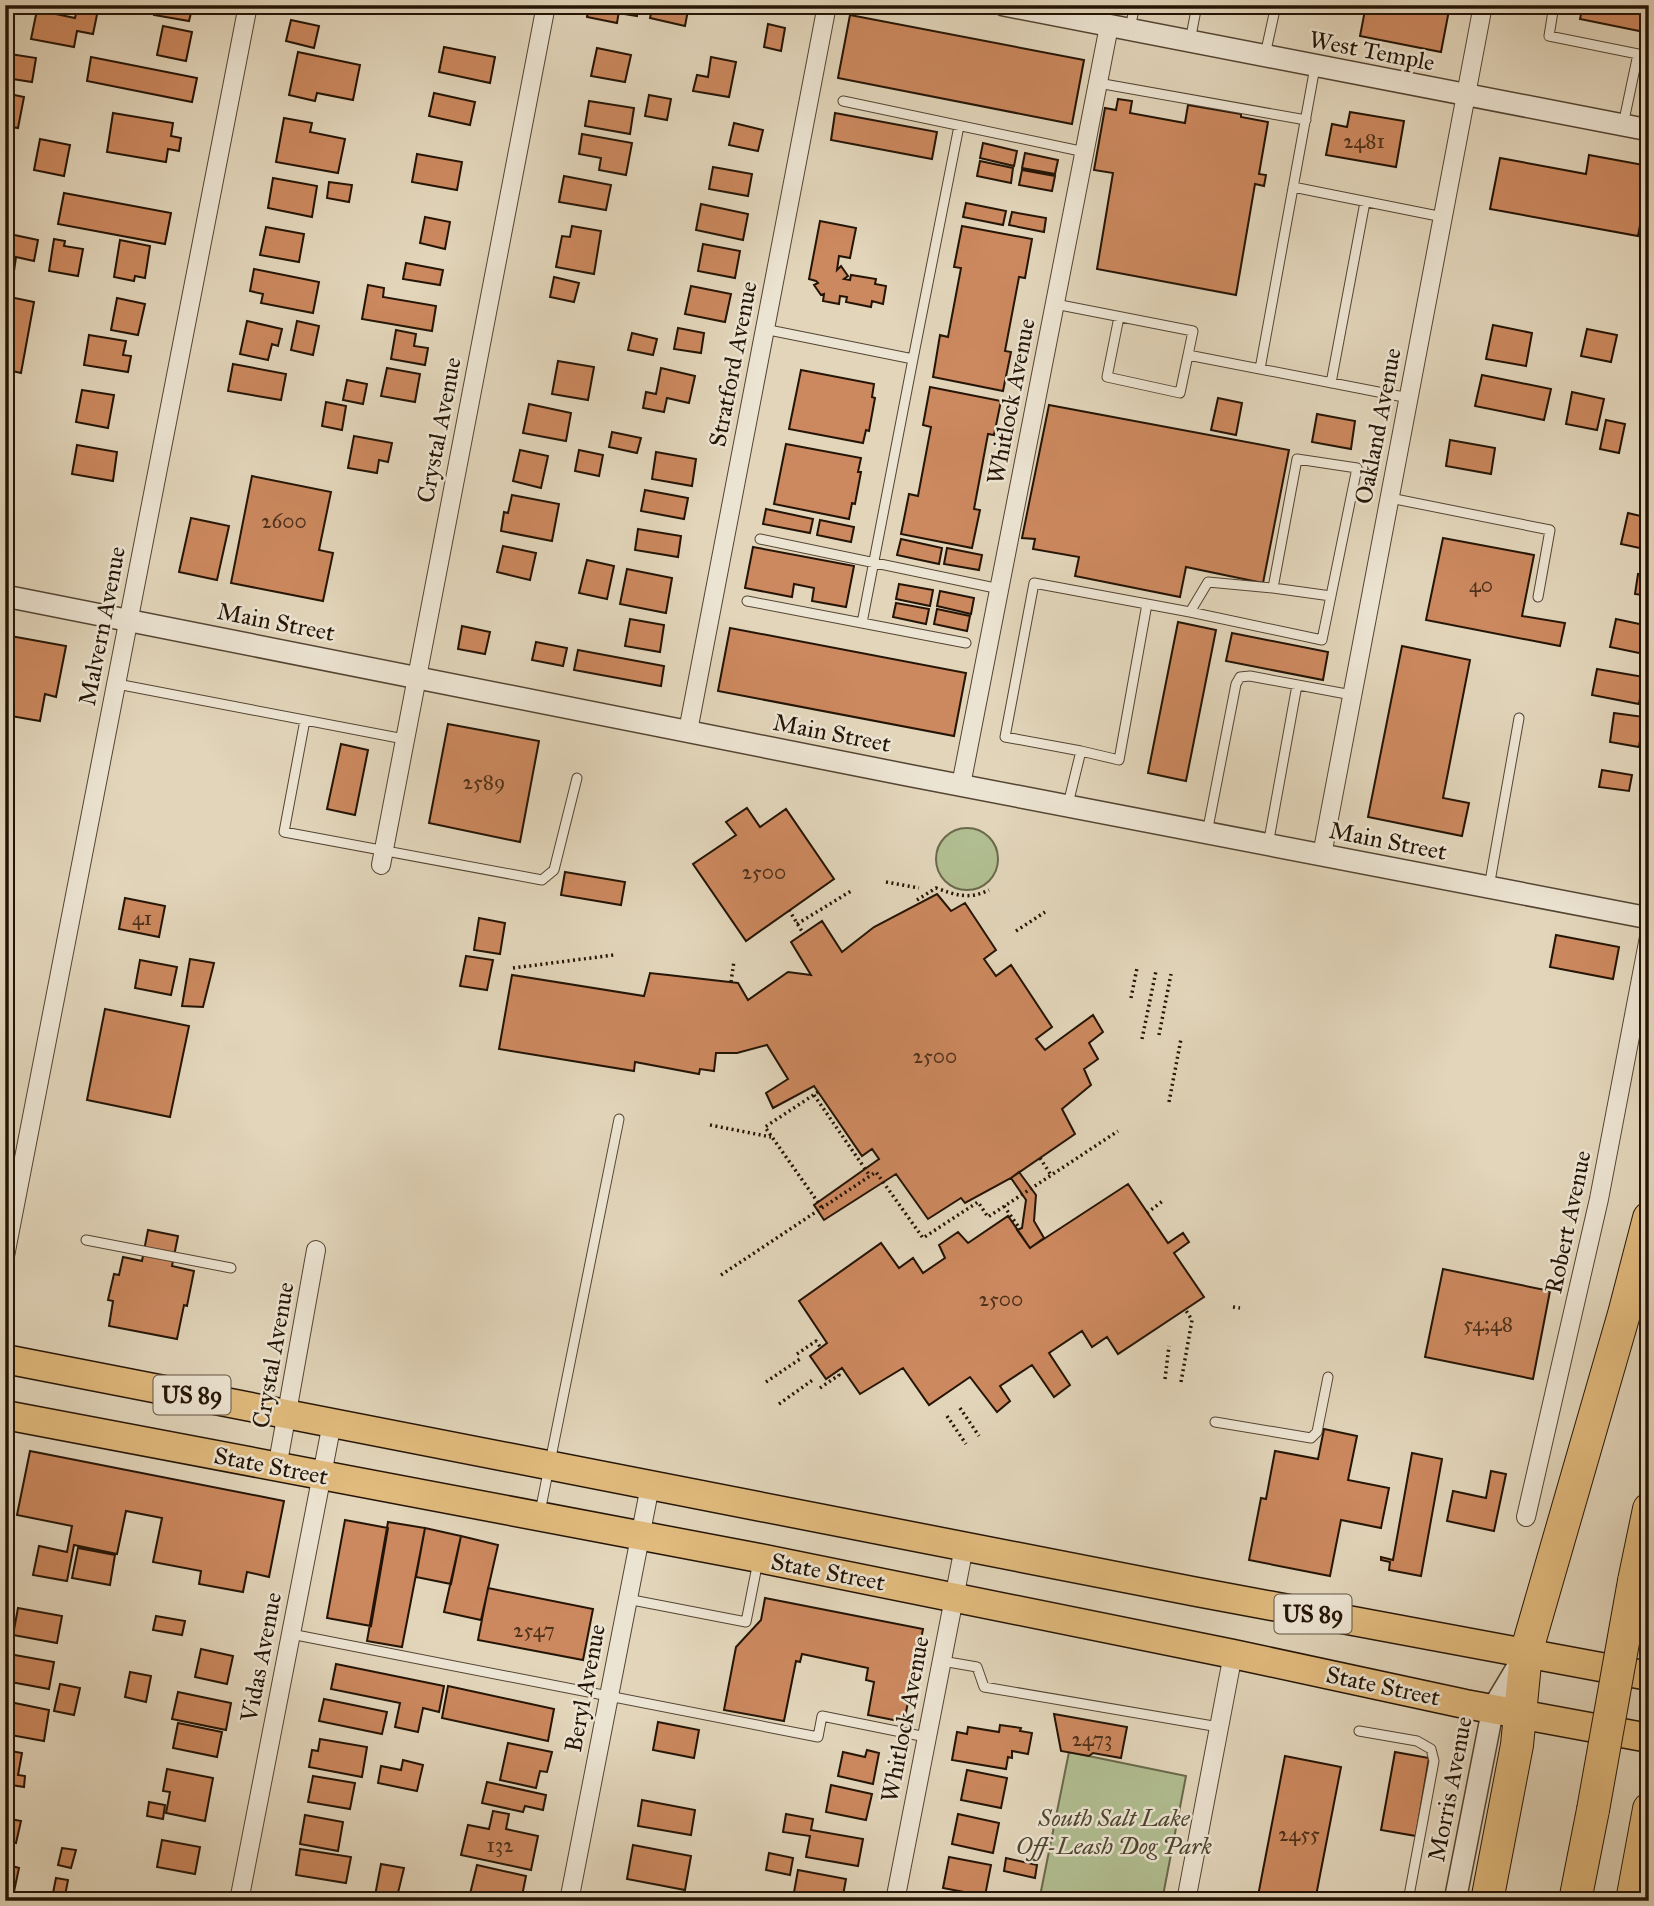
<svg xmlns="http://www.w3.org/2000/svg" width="1654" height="1906" font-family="'IM FELL Great Primer',serif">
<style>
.green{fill:#b1be91;stroke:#6a694b;stroke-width:2}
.building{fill:#cc885e;stroke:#241405;stroke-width:2}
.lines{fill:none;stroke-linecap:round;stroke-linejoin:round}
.service-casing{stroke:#544432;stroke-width:11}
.minor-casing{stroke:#544432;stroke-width:20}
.tertiary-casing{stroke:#544432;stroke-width:24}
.primary-casing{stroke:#241405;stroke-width:31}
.motorway-casing{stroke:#241405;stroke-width:34}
.path{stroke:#241405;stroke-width:3.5;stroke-dasharray:2 3.5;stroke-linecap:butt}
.service{stroke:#ece4d2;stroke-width:9}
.minor{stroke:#ece4d2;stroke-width:18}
.tertiary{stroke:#ece4d2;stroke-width:21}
.primary{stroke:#e1ba7d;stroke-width:28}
.motorway{stroke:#e1ba7d;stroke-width:32}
.motorway-bridge-casing{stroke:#241405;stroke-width:34;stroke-linecap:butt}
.motorway-bridge{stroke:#e1ba7d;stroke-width:32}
.labels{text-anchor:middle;stroke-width:5;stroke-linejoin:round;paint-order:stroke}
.number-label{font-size:21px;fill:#4e311b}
.shield{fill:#ece4d2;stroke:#605242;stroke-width:2}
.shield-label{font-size:23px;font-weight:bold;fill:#241405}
.street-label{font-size:24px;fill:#241405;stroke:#ece4d2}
.park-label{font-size:24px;font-style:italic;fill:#4e472f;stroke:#ece4d2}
</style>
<rect width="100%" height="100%" fill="#e2d5ba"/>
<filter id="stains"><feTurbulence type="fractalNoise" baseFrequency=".00286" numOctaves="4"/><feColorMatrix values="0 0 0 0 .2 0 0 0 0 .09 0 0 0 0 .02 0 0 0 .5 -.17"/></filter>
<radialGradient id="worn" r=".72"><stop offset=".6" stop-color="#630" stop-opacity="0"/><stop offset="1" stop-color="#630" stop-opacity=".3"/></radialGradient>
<path class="green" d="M936 859a31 31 0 1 1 62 0a31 31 0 1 1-62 0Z
M1069,1752L1186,1776L1162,1901H1039Z"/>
<path class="building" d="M78,5H99L93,34L77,31L74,47L31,39L37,10L75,18Z
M156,5H193L189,21L154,15Z
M589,5H620L617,23L587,17Z
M626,5H638L637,16L624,14Z
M653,5H689L685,26L650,18Z
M1366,5H1450L1441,52L1360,36Z
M1583,5H1649V33L1580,19Z
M850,15L1084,60L1072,124L838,78Z
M291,20L319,26L314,48L286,41Z
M768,24L785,28L781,51L764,47Z
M163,26L192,32L186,61L157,55Z
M444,47L495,57L490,83L439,72Z
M597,48L631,55L625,82L591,76Z
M298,52L360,65L353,100L317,93L315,101L289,95Z
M10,54L36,58L32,82L6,78Z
M91,57L197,78L192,102L87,81Z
M711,57L736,62L729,97L693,91L697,75L708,77Z
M5,93L24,97L18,128L5,126Z
M434,93L475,102L470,125L429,116Z
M649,95L671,99L667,120L645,116Z
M1118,99L1132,101L1130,113L1185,123L1188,105L1241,114V117L1268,122L1259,174L1266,175L1264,186L1255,184L1236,295L1097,269L1113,173L1094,170L1105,108L1116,110Z
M589,101L634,108L630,134L585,126Z
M1350,112L1404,121L1396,167L1326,155L1332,124L1347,127Z
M113,113L173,123L171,136L181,138L179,151L168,149L166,162L107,152Z
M835,113L937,132L932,159L831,140Z
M284,118L312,123L310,132L345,139L338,173L276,162Z
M734,123L763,130L758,151L729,145Z
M582,134L632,143L626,175L599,170L601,158L579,154Z
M40,139L70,145L64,176L34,170Z
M983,143L1017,151L1014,166L980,158Z
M1025,153L1058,160L1055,174L1022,168Z
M417,154L462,162L457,190L412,182Z
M1589,155L1649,166V178L1638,236L1490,209L1500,158L1586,174Z
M980,161L1013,168L1011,183L977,176Z
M713,167L752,174L748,196L709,189Z
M1022,170L1055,176L1052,191L1019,185Z
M564,176L611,185L606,210L559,202Z
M273,178L317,186L312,217L268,208Z
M329,182L352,185L349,202L327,198Z
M5,183L13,185L9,205L5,204Z
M64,193L171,213L165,244L58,224Z
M966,203L1006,211L1003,225L963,217Z
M701,204L748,214L743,240L696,230Z
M1012,212L1046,218L1044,232L1009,225Z
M425,217L450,222L445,249L420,243Z
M820,221L856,228L850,258L839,256L837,270L841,266L848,276L844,279L850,280L851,275L876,279L875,284L886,286L883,304L872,301L871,307L846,302L847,297L840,296L839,304L823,301L824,294L821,295L814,285L818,283L816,281L809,279Z
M572,226L601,231L594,274L556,267L562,236L570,237Z
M962,226L1032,239L1025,278L1019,277L1005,351L1011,352L1003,391L933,377L940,335L948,337L961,268L954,267Z
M266,227L304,234L299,262L260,255Z
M5,233L38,240L34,261L16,257L14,271L5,269Z
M54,239L65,241L64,246L83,249L78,276L49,271Z
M120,240L150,246L145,278L135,276L134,281L114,277Z
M703,244L740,251L735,278L698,271Z
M406,263L443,270L440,285L403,279Z
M254,269L319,282L313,313L261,303L263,294L250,291Z
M554,277L579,283L574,302L550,297Z
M368,285L384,288L383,297L436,306L432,331L362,319Z
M691,286L731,294L725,322L685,314Z
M5,296L34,302L21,373L8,370L5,387Z
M117,298L145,304L138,335L111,330Z
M247,321L282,329L278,346L272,344L268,360L240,354Z
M297,321L319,326L313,355L291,350Z
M1493,325L1532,333L1526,366L1486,359Z
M678,328L704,333L701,353L674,349Z
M1587,329L1617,335L1611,362L1581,356Z
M396,330L416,334L414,346L428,348L425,365L391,359Z
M632,333L657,339L653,355L628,350Z
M89,335L126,341L123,355L131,356L128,372L84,365Z
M558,361L594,367L588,400L552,394Z
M233,364L286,374L281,400L228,391Z
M387,368L420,374L415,402L381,396Z
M661,368L695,376L689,403L667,398L664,412L643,408L646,392L656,394Z
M801,370L874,384L872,397L875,398L869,431L866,430L863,443L789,429Z
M1482,375L1551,389L1544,420L1475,406Z
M347,380L367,384L363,404L343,400Z
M930,387L1001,401L994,435L988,434L974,509L980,510L972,548L901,534L909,494L918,496L931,427L923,425Z
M82,390L114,395L108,428L76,422Z
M1572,392L1604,399L1597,430L1566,424Z
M1218,398L1242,403L1236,435L1211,430Z
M326,402L346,406L342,430L322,426Z
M529,404L571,413L566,441L523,433Z
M1049,405L1289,450L1263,583L1186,567L1180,597L1075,576L1079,557L1033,549L1035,539L1022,538Z
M1317,414L1355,421L1351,449L1312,442Z
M1606,420L1625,424L1619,453L1600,449Z
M612,432L641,438L637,453L609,447Z
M354,436L392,443L388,462L379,460L377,473L348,468Z
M1450,440L1495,448L1491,474L1446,466Z
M786,444L861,458L858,472H861L855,504L852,503L849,519L774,504Z
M77,445L117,452L113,481L72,474Z
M520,450L548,456L541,488L513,481Z
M579,450L603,455L599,476L575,471Z
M656,452L696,459L692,486L652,479Z
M252,476L331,492L319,550L333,553L323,601L231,583Z
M645,490L688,498L684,519L641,511Z
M512,495L559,504L552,541L501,531L504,512L508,513Z
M766,509L813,519L810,533L763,524Z
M1628,513L1649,518V550L1621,544Z
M191,518L229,526L217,580L179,572Z
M820,520L854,527L851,542L817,535Z
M638,529L681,536L678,557L635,550Z
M1443,538L1534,555L1522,616L1565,623L1560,646L1426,620Z
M901,539L942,548L939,564L897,555Z
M503,546L536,553L530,580L497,572Z
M753,547L854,566L846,607L812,601L814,588L794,584L792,597L745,588Z
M947,548L982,555L979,570L944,564Z
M587,560L614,566L607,599L579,593Z
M627,569L672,578L666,613L620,604Z
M1638,574L1649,576V596L1635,594Z
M899,584L933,590L930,606L896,599Z
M940,591L974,598L971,614L937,606Z
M896,603L929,609L926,624L893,617Z
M937,609L970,616L967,631L934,624Z
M630,619L664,625L660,652L625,646Z
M1616,619L1649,626V655L1610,647Z
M1178,622L1216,630L1186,781L1148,773Z
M462,626L490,632L485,654L458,649Z
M730,628L966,673L954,736L718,691Z
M1232,633L1328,652L1323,680L1226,661Z
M5,635L66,646L56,697L45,694L40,721L5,715Z
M536,642L567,648L563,666L532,660Z
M1402,646L1470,660L1443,798L1469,803L1462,836L1368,817Z
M578,650L664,666L661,686L574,670Z
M1597,669L1644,677L1639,704L1592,695Z
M1614,713L1644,717L1639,747L1610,742Z
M448,724L539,741L520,842L429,823Z
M341,744L368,750L355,815L327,809Z
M1602,770L1632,775L1629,791L1599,787Z
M747,808L760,827L786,809L834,879L746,941L693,864L736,835L726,822Z
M565,872L625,882L621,905L561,895Z
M937,894L951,911L965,903L996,950L984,959L996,976L1011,965L1052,1027L1036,1039L1045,1050L1093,1015L1103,1032L1089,1043L1098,1059L1084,1069L1091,1085L1062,1109L1075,1134L1011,1178L965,1203L961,1198L928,1219L896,1174L824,1220L814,1205L879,1159L872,1149L862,1156L814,1086L773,1108L766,1093L788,1079L767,1045L737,1053H716L714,1071L700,1069L699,1074L635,1062L634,1071L499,1049L512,975L644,996L650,973L668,975L738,983L748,1000L788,972L811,975L791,942L822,921L842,952L874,927Z
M125,898L165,906L159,937L119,929Z
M479,918L505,923L500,954L474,950Z
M1556,935L1619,947L1613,979L1550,967Z
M466,956L493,960L487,990L460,986Z
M190,959L214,963L203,1007L182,1006Z
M140,960L177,967L171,995L135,988Z
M5,991L11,992L5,1021Z
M105,1009L189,1026L170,1117L87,1100Z
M1019,1172L1036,1195L1034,1221L1044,1238L1030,1248L1017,1230L1022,1228L1026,1200L1011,1178Z
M1128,1184L1168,1243L1183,1233L1189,1242L1174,1253L1204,1297L1118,1354L1107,1337L1092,1347L1082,1331L1049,1353L1070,1385L1054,1397L1032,1365L1000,1386L1010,1401L997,1412L970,1377L929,1405L903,1368L860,1394L842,1368L826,1379L810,1356L827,1343L799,1301L881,1243L899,1268L913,1258L923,1273L945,1258L939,1245L958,1232L968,1243L1008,1216L1030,1248Z
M148,1230L178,1236L172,1266L194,1271L187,1306L184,1305L177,1339L109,1326L113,1301L108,1300L114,1274L119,1275L123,1257L142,1261Z
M1443,1269L1550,1291L1533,1379L1425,1357Z
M1324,1429L1357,1436L1348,1480L1389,1488L1381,1528L1341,1520L1330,1576L1249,1560L1261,1498L1266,1499L1275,1451L1318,1459Z
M30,1451L284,1501L269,1577L247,1572L243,1592L199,1584L201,1571L153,1562L162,1518L126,1511L117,1554L74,1545L67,1581L33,1575L39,1546L67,1552L72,1526L17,1515Z
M1412,1453L1442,1459L1421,1576L1389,1570L1390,1562L1381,1560V1557L1393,1560Z
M1491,1471L1506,1474L1494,1531L1447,1521L1453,1491L1486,1498Z
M345,1520L388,1528L371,1626L327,1618Z
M388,1522L425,1528L402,1647L367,1641Z
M425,1528L461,1536L451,1584L416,1577Z
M461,1536L498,1545L481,1620L444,1612Z
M78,1548L115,1555L110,1585L72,1578Z
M488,1588L593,1609L583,1660L478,1640Z
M765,1598L923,1629L904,1722L868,1715L874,1682L866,1680L868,1668L802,1654L800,1662L796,1661L784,1721L724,1710L736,1647L761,1620Z
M18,1608L62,1616L57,1643L13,1635Z
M156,1616L185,1621L182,1635L153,1630Z
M201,1649L233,1656L227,1684L195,1677Z
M9,1654L54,1662L49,1689L5,1681Z
M336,1664L444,1686L439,1712L423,1708L418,1732L395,1727L400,1703L331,1689Z
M130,1672L151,1676L146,1702L125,1697Z
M60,1684L80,1688L74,1715L54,1711Z
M448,1686L554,1709L548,1741L442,1718Z
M178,1692L231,1703L226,1730L172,1719Z
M324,1699L387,1712L382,1734L319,1721Z
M5,1701L49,1710L44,1741L5,1734Z
M1054,1714L1127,1727L1121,1758L1093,1753L1089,1756L1061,1751Z
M658,1722L699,1730L694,1758L653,1750Z
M178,1723L222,1732L217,1757L173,1748Z
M1000,1725L1021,1728L1020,1731L1032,1733L1028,1754L1012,1751V1758L1008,1757L1006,1769L952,1760L957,1732L967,1734L968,1727L999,1732Z
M320,1739L367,1747L362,1777L309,1767L312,1750L318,1751Z
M508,1743L552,1752L547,1772L540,1771L536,1788L500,1780Z
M5,1750L22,1753L18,1775L25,1776L24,1787L5,1784Z
M867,1750L879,1753L873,1784L838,1776L843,1752L865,1757Z
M1395,1752L1429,1758L1416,1836L1381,1830Z
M1285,1756L1341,1767L1315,1901H1257Z
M403,1760L423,1765L417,1791L378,1783L381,1766L401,1770Z
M167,1769L213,1778L205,1821L166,1813L170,1792L163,1791Z
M967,1770L1007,1778L1001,1808L961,1800Z
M313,1776L355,1783L350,1809L308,1802Z
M487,1782L546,1795L543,1810L525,1806L523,1812L482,1803Z
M831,1785L872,1794L866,1820L826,1812Z
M642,1800L695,1810L691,1835L638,1826Z
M149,1802L165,1805L163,1819L147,1816Z
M493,1811L509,1814L506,1829L538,1836L531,1870L461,1855L468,1825L489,1829Z
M786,1814L813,1819L811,1830L863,1839L858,1866L806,1857L810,1836L783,1832Z
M958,1814L999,1823L993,1853L952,1844Z
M305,1815L343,1822L338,1851L300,1844Z
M5,1818L21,1821L16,1843L5,1841Z
M162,1840L200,1847L195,1874L157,1867Z
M633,1845L691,1856L685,1890L627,1879Z
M62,1848L76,1850L71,1868L58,1865Z
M300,1849L351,1857L346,1883L296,1875Z
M769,1853L793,1858L790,1875L766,1870Z
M949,1857L991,1865L985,1896L943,1888Z
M1006,1858L1037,1865L1035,1878L1004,1871Z
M5,1864L19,1868L12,1901H5Z
M381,1864L404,1868L396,1901H374Z
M477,1865L526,1876L521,1901H505L470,1894Z
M798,1870L846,1879L842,1901H808L793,1898Z
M56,1878L68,1880L64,1901L52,1898Z"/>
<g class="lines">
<g class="service-casing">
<path id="service" d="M1554,5L1549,36L1638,54L1623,125
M1130,28L1135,5
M1190,41L1197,5
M1265,55L1276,5
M1098,83L1306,120
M843,101L1085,152
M1293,187L1443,217
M1055,304L1193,331L1188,355L1409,398
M1119,317L1107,377L1180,393L1188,355
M764,329L913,359L959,126
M913,359L862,623L966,643
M1260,369L1315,67
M1331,383L1365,202
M1390,498L1550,530L1538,597
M760,539L1000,589
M1273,588L1331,596
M747,601L862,623
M117,684L404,739
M305,720L284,832L542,880L554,870L577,778
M1081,751L1119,760L1147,604
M1068,804L1081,751L1005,737L1034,583L1190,612L1208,582L1273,588L1297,459L1357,468L1322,640L1190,612
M1207,833L1236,684L1240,677L1250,676L1352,695
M1268,845L1297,685
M1489,887L1519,718
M86,1240L231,1268
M1215,1422L1311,1438L1317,1432L1328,1377
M540,1512L619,1119
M627,1599L746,1622L758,1561
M291,1634L818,1737L822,1716L926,1737
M942,1661L977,1667L984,1687L1219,1727
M1359,1731L1417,1741L1431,1749L1434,1761L1408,1901"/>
</g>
<g class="minor-casing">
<path id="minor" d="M688,731L827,5
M961,785L1109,26
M1322,855L1483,5
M381,865L546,5
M5,1256L248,5
M277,1468L316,1250
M1526,1517L1599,1199L1649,937
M239,1901L332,1423
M569,1901L650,1486
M895,1901L964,1547
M1186,1901L1233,1654"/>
</g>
<g class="tertiary-casing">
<path id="tertiary" d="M1004,5L1649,130
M5,596L907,775L1649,918
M1455,1901L1493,1708L1521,1661"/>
</g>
<g class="primary-casing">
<path id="primary" d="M5,1359L1197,1592L1649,1676
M5,1415L759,1558L1233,1654L1465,1704L1649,1738"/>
</g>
<g class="motorway-casing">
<path id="motorway" d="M1634,1581L1649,1509
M1487,1901L1517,1745L1526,1653L1624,1314L1649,1218
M1575,1901L1593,1810
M1632,1901L1649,1809"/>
</g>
<path class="path" d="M886,882L919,888
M917,900L936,888C956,895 969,900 989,890
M789,910L803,933
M797,924L851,891
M1016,931L1045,912
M513,968L614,955
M731,982L734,961
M1131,998L1137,968
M1159,1035L1171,974
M1142,1039L1156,971
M818,1092L765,1127L822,1208
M814,1095L870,1176
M1169,1102L1181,1039
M710,1125L771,1137
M1040,1158L1051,1175
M1004,1206L1020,1229
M1147,1213L1164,1200
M721,1275L876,1172L923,1238L978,1202L988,1217L1118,1131
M1233,1307L1240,1308
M797,1354L816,1341L821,1348
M1165,1379L1169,1346
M766,1382L800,1359
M1181,1382L1192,1320L1185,1309
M820,1388L839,1375L837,1372
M779,1404L814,1379
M960,1408L979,1436
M947,1416L966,1444"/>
<use href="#service" class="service"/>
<use href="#minor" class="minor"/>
<use href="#tertiary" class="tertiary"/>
<use href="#primary" class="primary"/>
<use href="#motorway" class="motorway"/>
<g class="motorway-bridge-casing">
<path id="motorway-bridge" d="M1593,1810L1634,1581"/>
</g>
<use href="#motorway-bridge" class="motorway-bridge"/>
</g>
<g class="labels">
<g class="number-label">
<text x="1364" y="148">2481</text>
<text x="284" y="528">2600</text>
<text x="1481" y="592">40</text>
<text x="484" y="789">2589</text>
<text x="764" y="879">2500</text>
<text x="142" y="925">41</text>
<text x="935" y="1063">2500</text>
<text x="1001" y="1306">2500</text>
<text x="1488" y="1331">54;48</text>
<text x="534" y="1637">2547</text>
<text x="1092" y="1746">2473</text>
<text x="1299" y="1841">2455</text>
<text x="500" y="1852">132</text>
</g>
<g class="shield">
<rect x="153.5" y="1375.5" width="77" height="39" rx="5"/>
<rect x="1274.5" y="1594.5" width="77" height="39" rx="5"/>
</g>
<g class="shield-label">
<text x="192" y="1403">US 89</text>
<text x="1313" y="1622">US 89</text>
</g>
<g class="street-label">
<text transform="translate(1372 51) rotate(11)" y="8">West Temple</text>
<text transform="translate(733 364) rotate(-79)" y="8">Stratford Avenue</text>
<text transform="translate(1011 401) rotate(-79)" y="8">Whitlock Avenue</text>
<text transform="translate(1378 426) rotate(-79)" y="8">Oakland Avenue</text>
<text transform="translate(439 430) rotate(-79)" y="8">Crystal Avenue</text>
<text transform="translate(276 622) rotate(11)" y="8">Main Street</text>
<text transform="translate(102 626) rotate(-79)" y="8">Malvern Avenue</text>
<text transform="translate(832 733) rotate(11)" y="8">Main Street</text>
<text transform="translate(1388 841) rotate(11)" y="8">Main Street</text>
<text transform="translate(1568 1222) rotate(-78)" y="8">Robert Avenue</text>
<text transform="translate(273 1355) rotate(-80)" y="8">Crystal Avenue</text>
<text transform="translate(271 1466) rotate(11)" y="8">State Street</text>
<text transform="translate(828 1572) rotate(11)" y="8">State Street</text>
<text transform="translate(261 1657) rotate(-79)" y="8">Vidas Avenue</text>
<text transform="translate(1383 1686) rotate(12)" y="8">State Street</text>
<text transform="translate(585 1688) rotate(-79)" y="8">Beryl Avenue</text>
<text transform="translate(905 1719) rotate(-79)" y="8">Whitlock Avenue</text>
<text transform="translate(1450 1789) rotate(-79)" y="8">Morris Avenue</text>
</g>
<g class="park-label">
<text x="1114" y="1826">South Salt Lake<tspan x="1114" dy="28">Off-Leash Dog Park</tspan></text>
</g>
</g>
<rect width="1654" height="1906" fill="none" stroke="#e2d5ba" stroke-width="28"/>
<rect x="7" y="7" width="1640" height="1892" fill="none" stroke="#241405" stroke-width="3.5"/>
<rect x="14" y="14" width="1626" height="1878" fill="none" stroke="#241405" stroke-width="2"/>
<rect width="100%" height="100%" filter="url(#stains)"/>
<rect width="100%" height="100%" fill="url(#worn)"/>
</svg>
